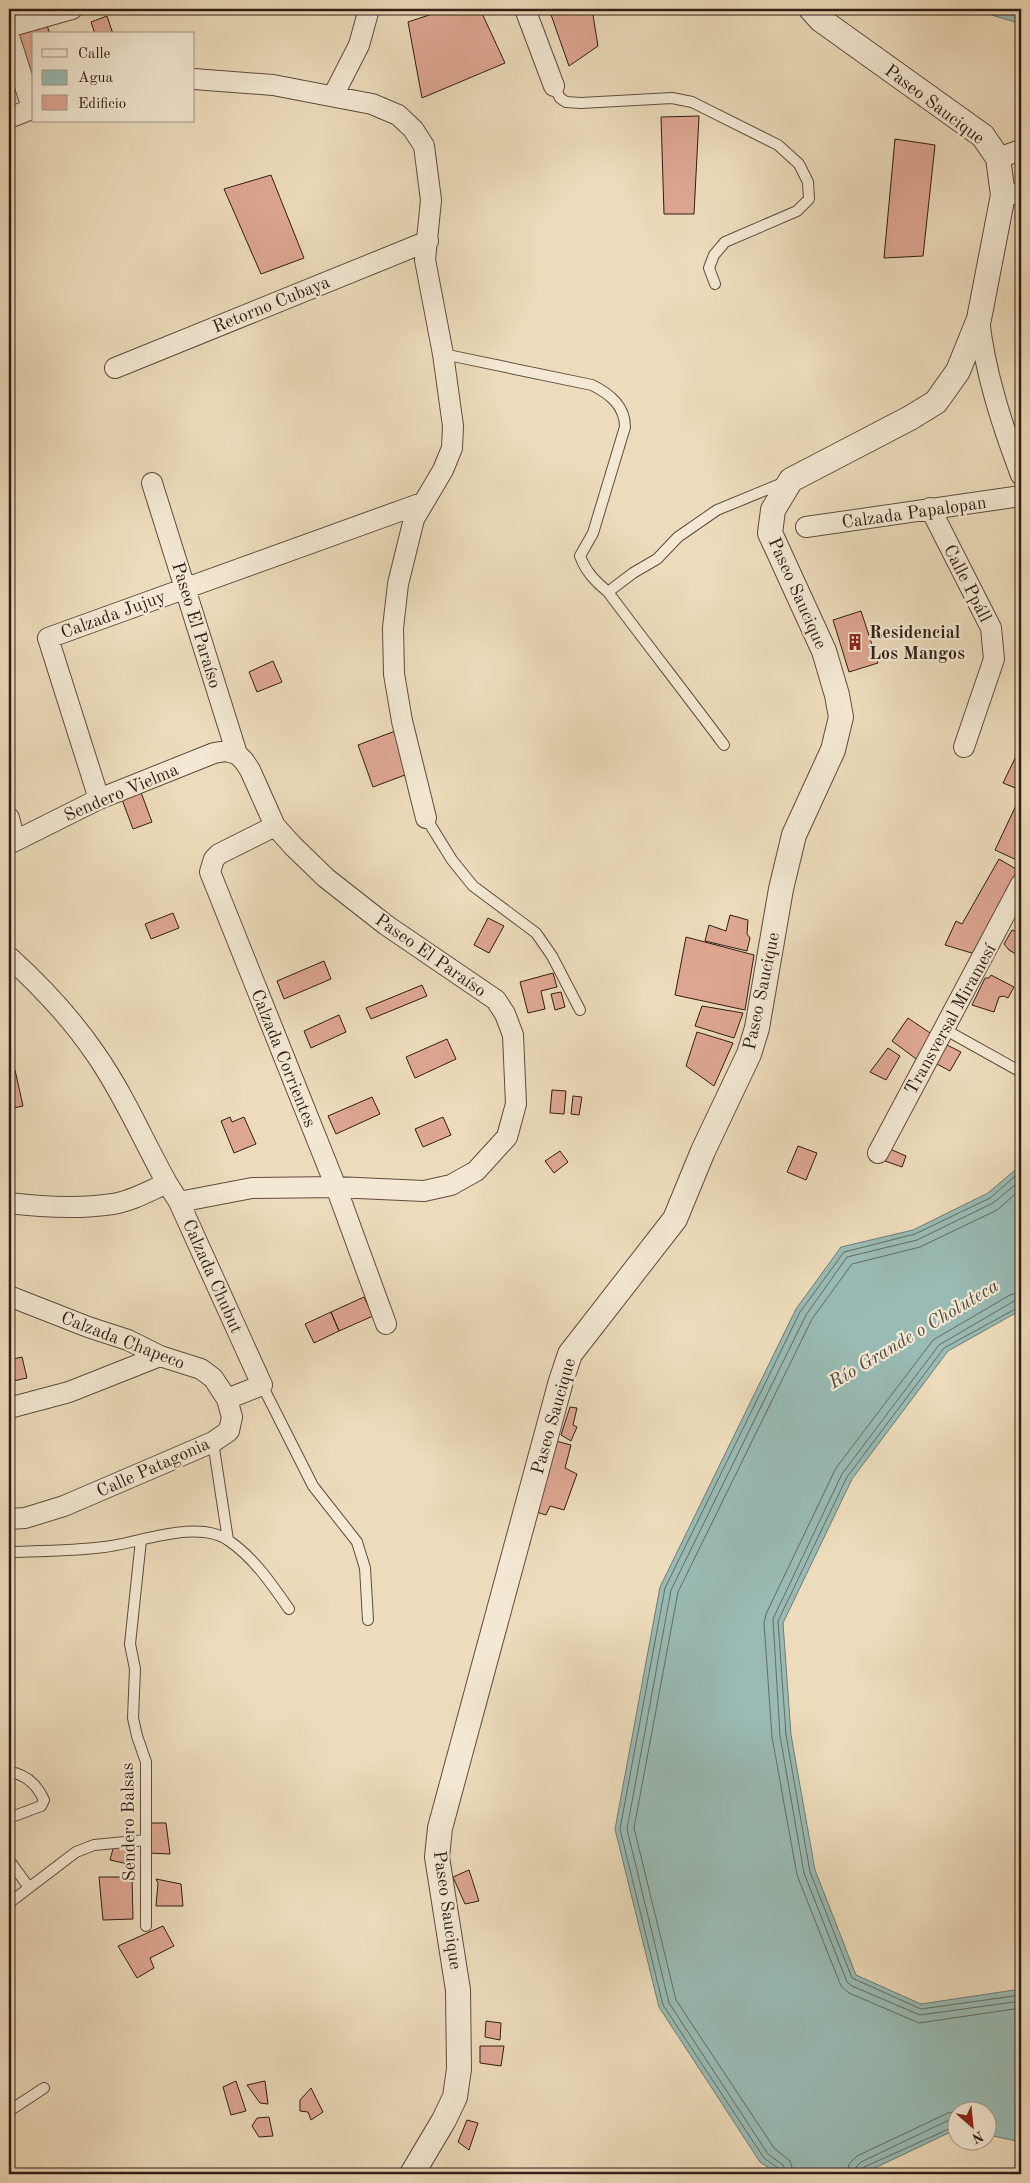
<svg xmlns="http://www.w3.org/2000/svg" width="1030" height="2183" font-family="'Old Standard TT',serif">
<style>
.water{fill:#99bbb4;stroke:#6f7c75}
.lines{fill:none;stroke-linecap:round;stroke-linejoin:round}
.shore{stroke:#656c65;stroke-width:1}
.building{fill:#dea792;stroke:#311d16}
.service-casing{stroke:#604d3f;stroke-width:12}
.minor-casing{stroke:#604d3f;stroke-width:22}
.tertiary-casing{stroke:#604d3f;stroke-width:26}
.service{stroke:#f3e8d3;stroke-width:10}
.minor{stroke:#f3e8d3;stroke-width:20}
.tertiary{stroke:#f3e8d3;stroke-width:24}
.labels{text-anchor:middle;stroke-width:4.5;stroke-linejoin:round;paint-order:stroke}
.street-label{font-size:18px;fill:#311d16;stroke:#f3e8d3}
.poi-label{font-size:18px;font-weight:bold;fill:#311d16;stroke:#f3e8d3;text-anchor:start}
.water-label{font-size:19px;font-style:italic;fill:#504c45;stroke:#f3e8d3}
</style>
<rect width="100%" height="100%" fill="#eddcbb"/>
<filter id="stains"><feTurbulence type="fractalNoise" baseFrequency=".004" numOctaves="4"/><feColorMatrix values="0 0 0 0 .2 0 0 0 0 .09 0 0 0 0 .02 0 0 0 .5 -.17"/></filter>
<radialGradient id="worn" r=".72"><stop offset=".6" stop-color="#630" stop-opacity="0"/><stop offset="1" stop-color="#630" stop-opacity=".3"/></radialGradient>
<path class="water" d="M972,9H1021V24Z
M1021,1165V1310L948,1351L852,1479L783,1623L791,1735L815,1870L856,1975L921,2004L1021,1989V2142L988,2135V2110H958L957,2129L862,2174H778L760,2162L659,2007L615,1829L660,1587L796,1309L841,1247L913,1230L988,1193Z"/>
<g class="lines">
<path class="shore" d="M1021,1292L1010,1295L933,1340L836,1468L766,1614L764,1623L772,1737L797,1875L841,1986L849,1993L919,2023L1021,2008
M1021,1300L1014,1301L939,1345L842,1474L773,1619L780,1736L804,1873L847,1982L852,1986L920,2015L1021,2001
M1021,1306L944,1348L847,1477L778,1621L786,1735L810,1872L852,1978L921,2009L1021,1995
M780,2174L778,2168L764,2158L663,2005L620,1829L665,1588L800,1312L844,1252L915,1234L990,1198L1021,1171
M787,2174L783,2165L768,2154L669,2003L627,1829L671,1590L806,1315L847,1257L917,1240L993,1203L1021,1180
M794,2174L790,2161L774,2148L676,2000L634,1828L678,1592L812,1319L852,1264L920,1247L997,1210L1021,1189
M847,2174L849,2164L857,2156L948,2113L958,2111
M855,2174L856,2167L861,2162L951,2119L958,2118
M861,2174L864,2167L958,2125"/>
</g>
<path class="building" d="M447,9H480L505,63L422,98L408,22Z
M549,9H592L598,46L569,66Z
M107,16L113,34H95L91,22Z
M45,20L50,34H34V93L14,40L21,28Z
M699,116L694,214H664L661,117Z
M895,139L935,145L923,256L884,258Z
M271,175L304,258L261,274L224,189Z
M1020,254H1021V287H1016Z
M861,611L878,663L849,672L833,620Z
M273,661L282,682L257,692L249,672Z
M398,730L413,772L373,787L358,745Z
M1021,746V796L1015,793L1018,789L1003,783Z
M139,787L152,822L133,829L120,794Z
M1019,799L1021,800V862L995,850Z
M999,859L1021,872L975,954L945,945L956,921L962,924Z
M173,913L179,928L151,939L145,924Z
M730,915L748,920L747,934L750,938L747,951L705,941L709,925L726,931Z
M488,918L504,926L489,953L474,945Z
M1012,930L1019,933L1021,930V957L1009,950L1004,944Z
M686,937L754,955L745,1010L675,995Z
M324,961L331,979L284,999L277,981Z
M553,973L557,987L541,991L545,1009L528,1013L520,982Z
M991,975L1014,987L1008,998L1004,996L999,997L994,1012L972,1005L985,978H989Z
M422,985L427,996L371,1019L366,1008Z
M561,992L565,1007L555,1010L551,994Z
M702,1006L743,1013L734,1038L695,1026Z
M339,1015L346,1032L311,1048L304,1031Z
M908,1018L936,1037L919,1061L892,1041Z
M697,1032L733,1043L714,1086L686,1066Z
M447,1039L456,1059L415,1078L406,1057Z
M945,1044L961,1052L950,1071L935,1063Z
M888,1048L900,1056L886,1080L870,1072Z
M15,1070L23,1106L9,1109V1071Z
M552,1090L566,1091L564,1114L550,1113Z
M573,1096L582,1097L579,1115L571,1114Z
M372,1097L380,1114L336,1134L328,1116Z
M230,1117L232,1122L244,1117L256,1144L234,1153L221,1121Z
M443,1117L451,1135L423,1147L415,1129Z
M798,1146L817,1153L806,1180L787,1172Z
M890,1149L906,1156L902,1167L885,1161Z
M560,1151L568,1162L554,1173L545,1161Z
M364,1297L373,1316L339,1331L331,1312Z
M331,1312L339,1331L314,1343L305,1324Z
M22,1357L27,1378L9,1382V1360Z
M570,1407L577,1408L573,1425L577,1427L571,1441L561,1435Z
M552,1440L571,1445L565,1468L577,1474L564,1510L550,1506L546,1515L533,1511Z
M146,1823H166L170,1854L148,1853Z
M114,1845L130,1847L128,1864L110,1860Z
M469,1870L479,1901L465,1904L453,1877Z
M99,1877H132L133,1919L103,1920Z
M156,1879L181,1884L183,1906H156L158,1883Z
M163,1926L174,1946L150,1958L154,1968L137,1978L118,1946Z
M486,2021L501,2023L500,2040L485,2037Z
M480,2046H504L501,2066L480,2063Z
M236,2081L246,2111L231,2115L223,2087Z
M265,2081L268,2104L260,2103L247,2085Z
M311,2088L323,2112L311,2120L308,2112L300,2111V2100Z
M269,2117L273,2136L259,2137L252,2126L257,2118Z
M467,2120L478,2123L469,2150L458,2142Z"/>
<g class="lines">
<g class="service-casing">
<path id="service" d="M554,86L560,98L566,102L581,103L672,98L692,102L778,145L799,164L808,182L809,199L797,211L725,242L714,255L709,268L715,284
M443,354L592,385C610,394 625,406 625,427L593,533L580,556C586,572 595,581 608,592
M724,745C686,694 646,643 608,592L633,573L657,559L678,537L717,510L785,482
M426,818L452,860L473,886L536,933L552,956L580,1010
M944,1029L1021,1072
M262,1385L313,1486L357,1542L365,1568L368,1620
M213,1442L228,1540C254,1558 271,1583 289,1609
M141,1540L130,1644L135,1669L133,1718L137,1736L146,1762V1926
M9,1552C40,1551 73,1551 104,1547C139,1543 197,1519 228,1540
M9,1772C26,1774 37,1785 44,1800L41,1806L9,1818
M9,1860L28,1886
M9,1903L76,1852L94,1845L146,1840
M9,2111L44,2088"/>
</g>
<g class="minor-casing">
<path id="minor" d="M525,9L554,86
M9,27L72,9
M9,36L32,108
M194,79L273,85L372,104L398,115L413,129L424,146L431,200L425,260L443,354L453,426L452,448L443,470L414,519L398,584L393,628L394,674L402,721L426,818
M333,96L359,45L369,9
M9,118L34,108
M998,158L1021,150
M1003,195L1021,193
M979,319C985,373 1002,425 1021,475
M115,368L428,241
M152,483L237,754L244,761L250,770L275,826L293,846L326,878L386,925L496,1000L505,1014L513,1035L516,1104L507,1137L476,1171L451,1185L424,1191L336,1187L252,1188L179,1202
M930,508L991,628L994,659L964,747
M806,527L1021,496
M99,799L48,638L422,503
M9,818L15,841
M275,826L219,854L214,859L210,872L336,1187L386,1324
M9,844L99,799L214,753L226,751L237,754
M9,957C42,987 72,1019 97,1056C124,1095 144,1142 167,1183L179,1202L262,1385L227,1399L232,1417L229,1431L213,1442L64,1506L25,1518L9,1519
M878,1153L1021,884
M9,1203C42,1207 80,1209 113,1204C132,1201 149,1191 167,1183
M9,1296L88,1327L128,1340L160,1356L201,1369L213,1378L227,1399
M9,1408L69,1392L160,1356"/>
</g>
<g class="tertiary-casing">
<path id="tertiary" d="M412,2174L444,2120L455,2097L459,2069L458,1990L437,1857L440,1828L561,1381L570,1354L675,1219L703,1151L749,1054L757,1028L781,889L794,835L833,750L841,717L837,695L824,651L770,533L773,510L791,480L910,418L936,402L958,371L979,319L1003,195L998,158L983,136L821,20L811,9"/>
</g>
<use href="#service" class="service"/>
<use href="#minor" class="minor"/>
<use href="#tertiary" class="tertiary"/>
</g>
<defs>
<g id="building-bare" transform="scale(1.35)"><path d="M-4-6H4V6H1V3H-1V6H-4ZM-2.5-4.3h1.7v1.8h-1.7ZM.8-4.3h1.7v1.8H.8ZM-2.5-1h1.7V.8h-1.7ZM.8-1h1.7V.8H.8Z" fill="#8f2418" stroke="#f3e8d3" stroke-width="2.5" paint-order="stroke"/></g>
</defs>
<g fill-rule="evenodd">
<use href="#building-bare" x="855" y="642"/>
</g>
<g class="labels">
<g class="street-label">
<text transform="translate(935 104) rotate(37)" y="6">Paseo Saucique</text>
<text transform="translate(271 304) rotate(-22)" y="6">Retorno Cubaya</text>
<text transform="translate(914 512) rotate(-8)" y="6">Calzada Papalopan</text>
<text transform="translate(968 583) rotate(63)" y="6">Calle Ppáll</text>
<text transform="translate(798 593) rotate(66)" y="6">Paseo Saucique</text>
<text transform="translate(113 614) rotate(-20)" y="6">Calzada Jujuy</text>
<text transform="translate(197 625) rotate(73)" y="6">Paseo El Paraíso</text>
<text transform="translate(121 792) rotate(-23)" y="6">Sendero Vielma</text>
<text transform="translate(431 955) rotate(35)" y="6">Paseo El Paraíso</text>
<text transform="translate(761 991) rotate(-78)" y="6">Paseo Saucique</text>
<text transform="translate(950 1019) rotate(-61)" y="6">Transversal Miramesí</text>
<text transform="translate(284 1058) rotate(68)" y="6">Calzada Corrientes</text>
<text transform="translate(213 1276) rotate(66)" y="6">Calzada Chubut</text>
<text transform="translate(123 1340) rotate(21)" y="6">Calzada Chapeco</text>
<text transform="translate(553 1416) rotate(-74)" y="6">Paseo Saucique</text>
<text transform="translate(153 1467) rotate(-24)" y="6">Calle Patagonia</text>
<text transform="translate(128 1822) rotate(-91)" y="6">Sendero Balsas</text>
<text transform="translate(448 1910) rotate(82)" y="6">Paseo Saucique</text>
</g>
<g class="poi-label">
<text x="869" y="638">Residencial<tspan x="869" dy="21">Los Mangos</tspan></text>
</g>
<g class="water-label">
<text transform="translate(913 1333) rotate(-31)" y="7">Río Grande o Choluteca</text>
</g>
</g>
<rect width="1030" height="2183" fill="none" stroke="#eddcbb" stroke-width="30"/>
<rect x="10" y="10" width="1010" height="2163" fill="none" stroke="#311d16" stroke-width="2.5"/>
<rect x="15" y="15" width="1000" height="2153" fill="none" stroke="#311d16"/>
<rect x="32" y="32" width="162" height="90" fill="#f3e8d3" stroke="#a59787"/>
<rect x="42" y="49" width="25" height="8" fill="#f3e8d3" stroke="#a59787"/>
<text x="78" y="58" font-size="15" fill="#311d16">Calle</text>
<rect x="42" y="70" width="25" height="15" fill="#99bbb4" stroke="#a59787"/>
<text x="78" y="82" font-size="15" fill="#311d16">Agua</text>
<rect x="42" y="95" width="25" height="15" fill="#dea792" stroke="#a59787"/>
<text x="78" y="108" font-size="15" fill="#311d16">Edificio</text>
<g transform="translate(972 2126) rotate(153)"><circle r="24" fill="#f3e8d3" stroke="#a59787"/>
<path d="M0-4L9 19L0 12L-9 19Z" fill="#8f2418"/>
<text y="-8" font-size="14" font-weight="bold" text-anchor="middle" fill="#311d16">N</text>
</g>
<rect width="100%" height="100%" filter="url(#stains)"/>
<rect width="100%" height="100%" fill="url(#worn)"/>
</svg>
